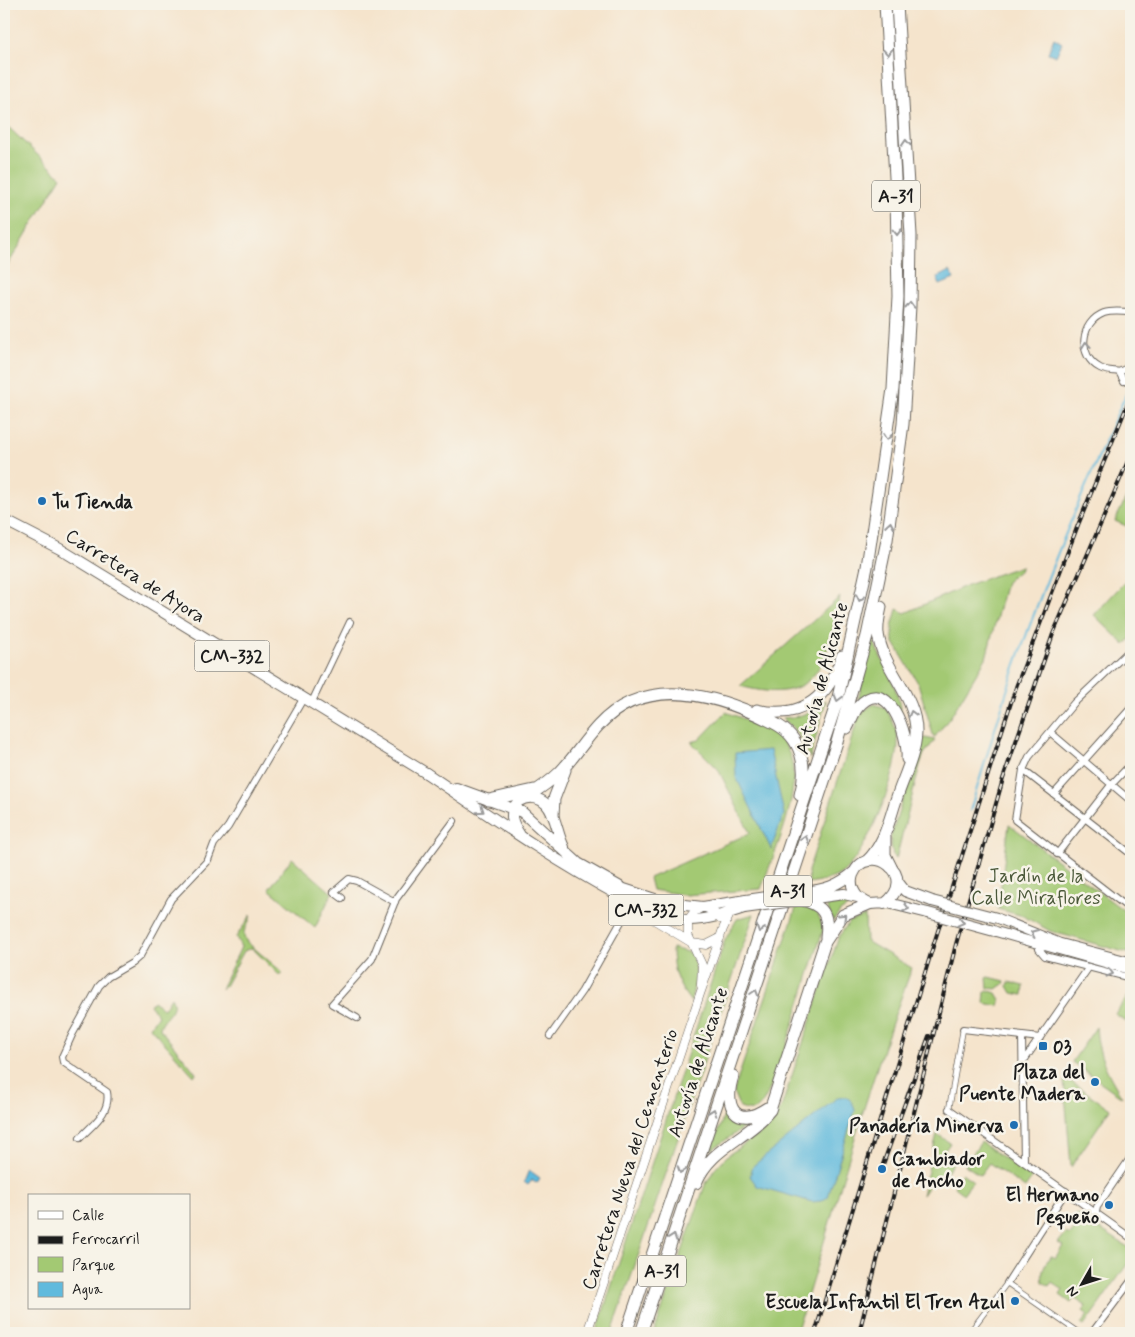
<svg xmlns="http://www.w3.org/2000/svg" width="1135" height="1337" font-family="Mynerve,sans-serif">
<style>
.green{fill:#a3c973;stroke:#607248}
.water{fill:#60badd;stroke:#3e6b7c}
.lines{fill:none;stroke-linecap:round;stroke-linejoin:round}
.stream{stroke:#60badd;stroke-width:2}
.pedestrian-casing{stroke:#68625a;stroke-width:6}
.minor-casing{stroke:#68625a;stroke-width:8}
.tertiary-casing{stroke:#68625a;stroke-width:9}
.secondary-casing{stroke:#68625a;stroke-width:11}
.primary-casing{stroke:#68625a;stroke-width:12}
.trunk-casing{stroke:#68625a;stroke-width:12}
.motorway-casing{stroke:#68625a;stroke-width:13}
.pedestrian{stroke:#fff;stroke-width:4.5}
.minor{stroke:#fff;stroke-width:6}
.tertiary{stroke:#fff;stroke-width:8}
.secondary{stroke:#fff;stroke-width:9}
.primary{stroke:#fff;stroke-width:10}
.trunk{stroke:#fff;stroke-width:10}
.motorway{stroke:#fff;stroke-width:11}
.rail-casing{stroke:#1c1c1c;stroke-width:4}
.rail{stroke:#f7f3e8;stroke-width:2;stroke-dasharray:5.5;stroke-linecap:butt}
.trunk-bridge-casing{stroke:#68625a;stroke-width:12;stroke-linecap:butt}
.trunk-bridge{stroke:#fff;stroke-width:10}
.oneway{stroke:#999}
.poi-dot{fill:#1f6fb2;stroke:#f7f3e8;stroke-width:2}
.labels{text-anchor:middle;stroke-width:5;stroke-linejoin:round;paint-order:stroke}
.shield{fill:#f7f3e8;stroke:#5e5c59;stroke-width:1}
.shield-label{font-size:18px;font-weight:bold;fill:#1c1c1c}
.poi-label{font-size:19px;font-weight:bold;fill:#1c1c1c;stroke:#f7f3e8;text-anchor:end}
.street-label{font-size:19px;fill:#1c1c1c;stroke:#f7f3e8}
.park-label{font-size:19px;fill:#4b593a;stroke:#f7f3e8}
</style>
<rect width="100%" height="100%" fill="#f7f3e8"/>
<filter id="ink" filterUnits="userSpaceOnUse"><feTurbulence type="fractalNoise" baseFrequency=".02" numOctaves="2"/><feDisplacementMap in="SourceGraphic" scale="10" xChannelSelector="R" yChannelSelector="G"/><feConvolveMatrix kernelMatrix="1 2 1 2 8 2 1 2 1" color-interpolation-filters="sRGB"/></filter>
<filter id="wash" filterUnits="userSpaceOnUse"><feTurbulence type="fractalNoise" baseFrequency=".0096" numOctaves="4" result="noise"/><feDisplacementMap in="SourceGraphic" scale="20" xChannelSelector="R" yChannelSelector="G"/><feGaussianBlur stdDeviation="1.12" result="paint"/><feColorMatrix in="noise" values="0 0 0 0 0 0 0 0 0 0 0 0 0 0 0 0 0 1.4 0 .05"/><feComposite in="paint" operator="in"/></filter>
<g filter="url(#wash)">
<rect width="100%" height="100%" fill="#f5e4cc"/>
<path class="green" d="M4,123L61,177L4,271Z
M1131,488V528L1115,521Z
M1021,566V569L1006,582L986,658L951,716L934,738L918,683L893,641L892,627L897,609L905,613L970,584Z
M1131,575V638L1125,645L1094,615Z
M840,597C826,661 820,708 740,686Z
M873,639C883,666 898,684 901,713L868,695L858,700Z
M826,700L810,759C804,741 797,730 782,718C802,717 811,713 826,700Z
M874,704L886,708C891,718 898,730 898,741C899,771 866,859 839,875C830,880 819,881 809,883L808,871L858,719L865,710Z
M726,712C743,719 771,727 783,742C811,779 774,852 761,889L686,895L652,890L649,878L750,833L718,769L691,742L699,740Z
M920,737L935,740L924,754L920,765L896,859L893,855L890,839L913,767Z
M1009,824L1131,916V954L1050,931L1023,916L998,909Z
M292,858L332,893L315,928L269,889Z
M835,898L855,902L840,912L833,921L825,902Z
M807,907C819,912 821,919 823,931C812,960 775,1096 758,1108C752,1112 746,1110 740,1108L734,1094L735,1087L796,908Z
M754,914L612,1333H596L725,940L737,919Z
M251,915C249,927 239,930 247,942L282,972V975H279L252,948L244,951L225,986L221,989L241,947L236,937Z
M865,916L866,941L912,968C866,1088 835,1211 796,1333H654L705,1185L714,1170L728,1155L768,1128L781,1108L839,936L849,922Z
M672,948L691,953C700,970 694,984 691,1002C677,984 672,971 672,948Z
M989,977L1005,981L1004,984L997,989L988,988L987,978Z
M1009,982L1024,986L1023,995L1012,993L1008,986Z
M987,990L996,993L1000,1000L999,1006L984,1003L985,992Z
M1129,995L1131,996V1025L1115,1014Z
M171,997C180,1011 161,1017 160,1029L196,1073L194,1076L150,1027L158,1015L150,1005L153,1001L164,1009Z
M1096,1027C1098,1057 1107,1072 1122,1097L1072,1062Z
M1066,1078L1110,1109L1071,1167L1064,1081Z
M727,1108L741,1121L755,1120L711,1150Z
M937,1134L950,1143L943,1153L954,1161L940,1182L933,1179L922,1195Z
M981,1142L1032,1178L1025,1188L989,1163L980,1175L965,1165Z
M962,1173L973,1181L963,1194L954,1187Z
M1077,1214L1131,1249V1259L1084,1326L1081,1324L1088,1315L1083,1311L1086,1306L1074,1298L1071,1303L1060,1295L1063,1290L1052,1282L1049,1286L1043,1282C1041,1270 1044,1265 1051,1256L1055,1258L1063,1246L1058,1243L1066,1233L1070,1235L1079,1224L1074,1220Z"/>
<path class="water" d="M1054,38L1062,43L1056,56L1048,53Z
M950,271L954,279L940,285L937,278Z
M770,750L784,814L771,849L736,777L735,753Z
M838,1097C848,1095 853,1101 855,1110L828,1197L821,1201L812,1202L757,1186L750,1176L753,1166Z
M529,1170L540,1178L537,1183L532,1180L528,1185L524,1182Z"/>
<g class="lines">
<path class="stream" d="M970,811C983,769 995,727 1009,685C1043,582 1087,482 1131,383"/>
</g>
</g>
<g filter="url(#ink)">
<g class="lines">
<g class="pedestrian-casing">
<path id="pedestrian" d="M949,1109L963,1029
M969,1333L1007,1283L1079,1333"/>
</g>
<g class="minor-casing">
<path id="minor" d="M1131,366L1119,372C1113,371 1106,371 1100,368C1077,356 1080,322 1104,313C1113,310 1122,312 1131,312
M1119,372L1124,381
M1131,649L1074,703L1029,757L1023,770L1015,820L1131,910
M311,704L350,622
M1050,732L1131,801
M1023,770L1131,854
M1054,794L1131,708
M1057,854L1111,785L1131,764
M342,898L334,892L349,879L357,881L395,902
M1039,945V949L1045,956L1131,978
M357,1018L332,1004L372,959L396,899L454,821
M963,1029L1040,1038
M550,1036L582,991L622,920
M1022,1036L1024,1162
M1023,1062L1089,967
M949,1109L1131,1238
M80,1138C93,1124 111,1112 107,1092L63,1062L62,1057L72,1035L99,986L108,977L132,963L140,956L171,899L208,860L214,844L228,827L303,699
M1096,1212L1097,1207L1131,1157
M1007,1283L1066,1191
M1092,1333L1131,1281"/>
</g>
<g class="tertiary-casing">
<path id="tertiary" d="M631,906L692,943L706,945L720,938
M701,985L702,965L688,935V920L694,912L703,907L713,911L720,919
M587,1333L700,994L723,929L731,912"/>
</g>
<g class="secondary-casing">
<path id="secondary" d="M997,918L1059,943L1131,962
M994,931L1131,970"/>
</g>
<g class="primary-casing">
<path id="primary" d="M4,520L60,549L426,773"/>
</g>
<g class="trunk-casing">
<path id="trunk" d="M426,773C490,816 553,860 620,896C642,907 663,920 688,920C707,920 726,914 744,908
M456,788L522,812L578,863L624,889L667,903L703,907L746,900
M520,835C516,829 513,824 512,817C511,798 534,792 546,804C556,814 557,834 564,847
M898,882L905,891L932,901
M802,892C824,890 838,886 855,871
M858,897C853,891 850,883 853,875C867,839 923,875 884,904
M801,900L844,894L858,897L869,904L888,903L928,913"/>
</g>
<g class="motorway-casing">
<path id="motorway" d="M757,710C802,720 829,697 842,656
M847,728C851,721 853,713 858,707C888,672 909,736 907,759
M528,796C539,789 550,782 559,773C573,759 584,741 598,726C646,673 719,695 774,723C802,737 808,767 800,795
M489,800L534,790
M553,815L554,799L565,770
M885,837V855L891,867
M867,861C884,845 889,821 896,800C903,778 915,756 916,733C917,696 883,670 878,634C877,625 879,616 881,607
M801,900C824,905 829,915 826,938
M733,1076C723,1107 736,1129 767,1108
M696,1183C710,1147 748,1139 770,1110L825,942L843,915L869,904
M626,1333L837,702L867,567L893,389L898,296L896,195L885,4
M641,1333L837,742L867,636L887,540L903,424L910,306L911,235L897,4"/>
</g>
<use href="#pedestrian" class="pedestrian"/>
<use href="#minor" class="minor"/>
<use href="#tertiary" class="tertiary"/>
<use href="#secondary" class="secondary"/>
<use href="#primary" class="primary"/>
<use href="#trunk" class="trunk"/>
<use href="#motorway" class="motorway"/>
<g class="rail-casing">
<path id="rail" d="M881,1170L929,1036
M815,1333L935,940L1016,687L1078,525L1131,396
M859,1333L956,944L1003,779L1053,634L1131,454"/>
</g>
<use href="#rail" class="rail"/>
<g class="trunk-bridge-casing">
<path id="trunk-bridge" d="M746,900L802,892
M932,901L997,918
M744,908L801,900
M928,913L994,931"/>
</g>
<use href="#trunk-bridge" class="trunk-bridge"/>
</g>
<defs><path id="oneway-chevron" d="M-2-3.5L2.5 0L-2 3.5" fill="none" stroke-width="1.6" stroke-linecap="round" stroke-linejoin="round" transform="scale(1.25)"/></defs>
<g class="oneway">
<use href="#oneway-chevron" transform="translate(888 52) rotate(86)"/>
<use href="#oneway-chevron" transform="translate(906 143) rotate(-93)"/>
<use href="#oneway-chevron" transform="translate(897 232) rotate(89)"/>
<use href="#oneway-chevron" transform="translate(910 305) rotate(-89)"/>
<use href="#oneway-chevron" transform="translate(1086 345) rotate(-96)"/>
<use href="#oneway-chevron" transform="translate(887 437) rotate(97)"/>
<use href="#oneway-chevron" transform="translate(890 525) rotate(-81)"/>
<use href="#oneway-chevron" transform="translate(860 598) rotate(102)"/>
<use href="#oneway-chevron" transform="translate(838 698) rotate(105)"/>
<use href="#oneway-chevron" transform="translate(912 714) rotate(-105)"/>
<use href="#oneway-chevron" transform="translate(481 810) rotate(34)"/>
<use href="#oneway-chevron" transform="translate(805 839) rotate(-72)"/>
<use href="#oneway-chevron" transform="translate(906 908) rotate(14)"/>
<use href="#oneway-chevron" transform="translate(843 917) rotate(-43)"/>
<use href="#oneway-chevron" transform="translate(961 922) rotate(15)"/>
<use href="#oneway-chevron" transform="translate(760 929) rotate(109)"/>
<use href="#oneway-chevron" transform="translate(1034 933) rotate(-156)"/>
<use href="#oneway-chevron" transform="translate(1110 973) rotate(14)"/>
<use href="#oneway-chevron" transform="translate(755 993) rotate(-72)"/>
<use href="#oneway-chevron" transform="translate(713 1112) rotate(-71)"/>
<use href="#oneway-chevron" transform="translate(681 1170) rotate(109)"/>
<use href="#oneway-chevron" transform="translate(673 1237) rotate(-71)"/>
</g>
</g>
<g class="poi-dot">
<circle cx="42" cy="501" r="5"/>
<rect x="1038" y="1041" width="10" height="10" rx="2.5"/>
<circle cx="1095" cy="1082" r="5"/>
<circle cx="1014" cy="1125" r="5"/>
<circle cx="882" cy="1169" r="5"/>
<circle cx="1109" cy="1205" r="5"/>
<circle cx="1015" cy="1301" r="5"/>
</g>
<g class="labels">
<g class="shield">
<rect x="872" y="180.5" width="48" height="31" rx="4"/>
<rect x="194.5" y="640.5" width="75" height="31" rx="4"/>
<rect x="764" y="875.5" width="48" height="31" rx="4"/>
<rect x="608.5" y="894.5" width="75" height="31" rx="4"/>
<rect x="638" y="1255.5" width="48" height="31" rx="4"/>
</g>
<g class="shield-label">
<text x="896" y="202">A-31</text>
<text x="232" y="662">CM-332</text>
<text x="788" y="897">A-31</text>
<text x="646" y="916">CM-332</text>
<text x="662" y="1277">A-31</text>
</g>
<g class="poi-label">
<text x="52" y="508" text-anchor="start">Tu Tienda</text>
<text x="1053" y="1053" text-anchor="start">03</text>
<text x="1085" y="1078">Plaza del<tspan x="1085" dy="22">Puente Madera</tspan></text>
<text x="1004" y="1132">Panadería Minerva</text>
<text x="892" y="1165" text-anchor="start">Cambiador<tspan x="892" dy="22">de Ancho</tspan></text>
<text x="1099" y="1201">El Hermano<tspan x="1099" dy="22">Pequeño</tspan></text>
<text x="1005" y="1308">Escuela Infantil El Tren Azul</text>
</g>
<g class="street-label">
<text transform="translate(136 575) rotate(32)" y="7">Carretera de Ayora</text>
<text transform="translate(821 678) rotate(-75)" y="7">Autovía de Alicante</text>
<text transform="translate(697 1062) rotate(-72)" y="7">Autovía de Alicante</text>
<text transform="translate(629 1159) rotate(-72)" y="7">Carretera Nueva del Cementerio</text>
</g>
<g class="park-label">
<text x="1036" y="882">Jardín de la<tspan x="1036" dy="22">Calle Miraflores</tspan></text>
</g>
</g>
<rect width="1135" height="1337" fill="none" stroke="#f7f3e8" stroke-width="20"/>
<rect x="28" y="1194" width="162" height="115" fill="#f7f3e8" stroke="#9f9d96"/>
<rect x="38" y="1211" width="25" height="8" fill="#ffffff" stroke="#9f9d96"/>
<text x="72" y="1220" font-size="15" fill="#1c1c1c">Calle</text>
<rect x="38" y="1236" width="25" height="8" fill="#1c1c1c" stroke="#9f9d96"/>
<text x="72" y="1244" font-size="15" fill="#1c1c1c">Ferrocarril</text>
<rect x="38" y="1257" width="25" height="15" fill="#a3c973" stroke="#9f9d96"/>
<text x="72" y="1270" font-size="15" fill="#1c1c1c">Parque</text>
<rect x="38" y="1282" width="25" height="15" fill="#60badd" stroke="#9f9d96"/>
<text x="72" y="1294" font-size="15" fill="#1c1c1c">Agua</text>
<g transform="translate(1082 1284) rotate(231)" stroke="#f7f3e8" stroke-width="4" paint-order="stroke">
<path d="M0-4L9 19L0 12L-9 19Z" fill="#1c1c1c"/>
<text y="-8" font-size="14" font-weight="bold" text-anchor="middle" fill="#1c1c1c">N</text>
</g>
</svg>
